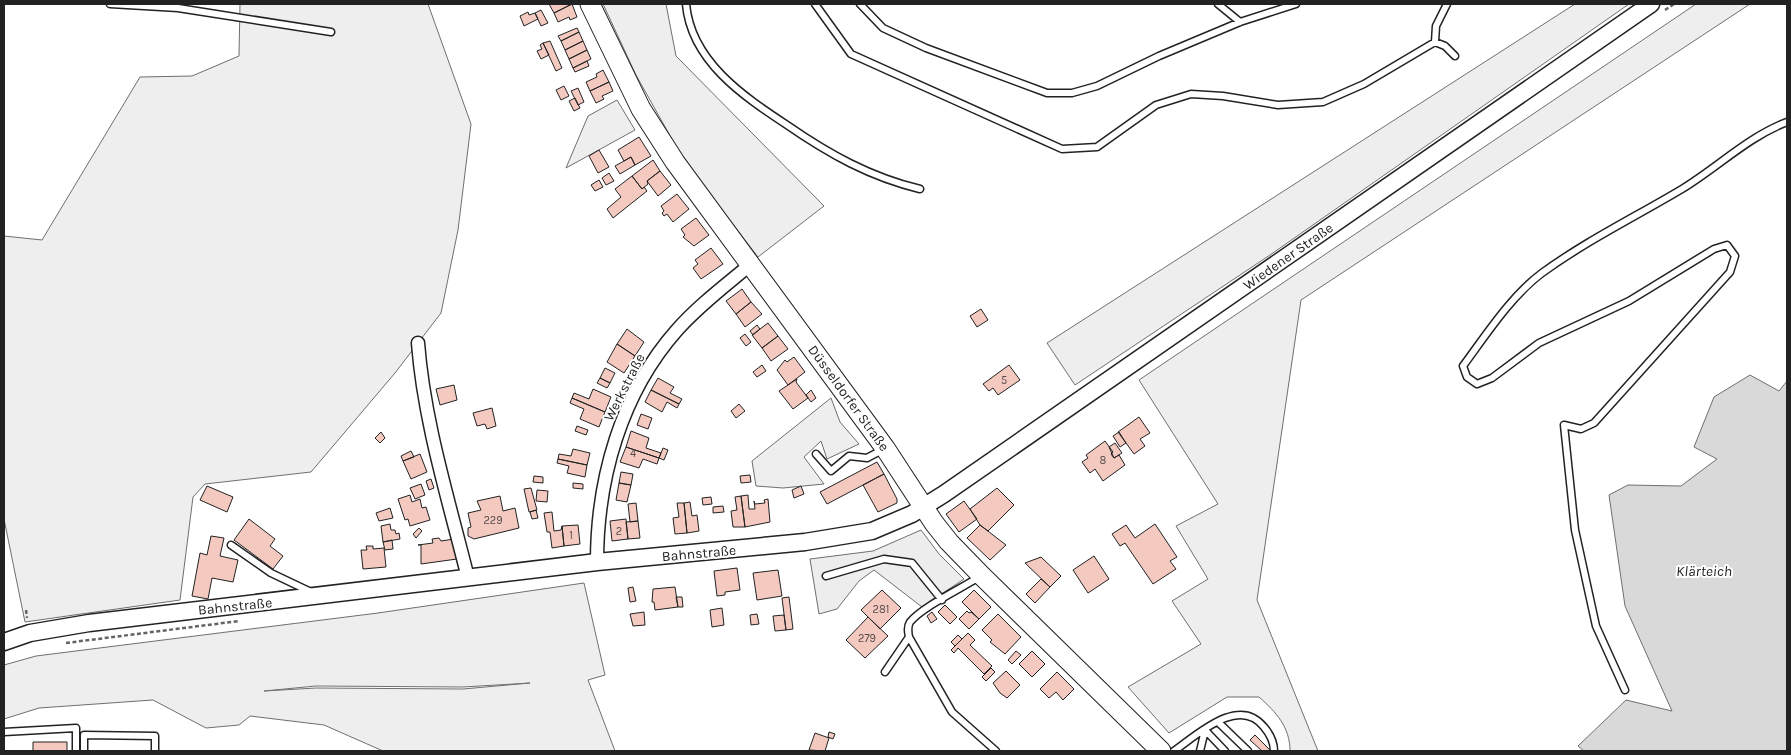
<svg xmlns="http://www.w3.org/2000/svg" width="1791" height="755" font-family="Karla,sans-serif">
<style>
.green{fill:#eee;stroke:#6f6f6f;fill-rule:evenodd}
.parking{fill:#ededed;stroke:#6f6f6f}
.water{fill:#d9d9d9;stroke:#6f6f6f}
.building{fill:#f3c9c0;stroke:#222}
.lines{fill:none;stroke-linecap:round;stroke-linejoin:round}
.service-casing{stroke:#222;stroke-width:9}
.minor-casing{stroke:#222;stroke-width:15}
.secondary-casing{stroke:#222;stroke-width:19}
.primary-casing{stroke:#222;stroke-width:21}
.path{stroke:#646464;stroke-width:2.5;stroke-dasharray:4 2.5;stroke-linecap:butt}
.service{stroke:#fff;stroke-width:6}
.minor{stroke:#fff;stroke-width:12}
.secondary{stroke:#fff;stroke-width:16}
.primary{stroke:#fff;stroke-width:19}
.labels{text-anchor:middle;stroke-width:4;stroke-linejoin:round;paint-order:stroke}
.number-label{font-size:11px;fill:#564c4a}
.street-label{font-size:14px;fill:#222;stroke:#fff}
.water-label{font-size:15px;font-style:italic;fill:#222;stroke:#fff}
</style>
<rect width="100%" height="100%" fill="#fff"/>
<path class="green" d="M240,4H428L471,124L458,230L441,313L395,373L311,472L205,484L193,497L180,600L25,622L4,519V236L42,240L140,77L192,76L239,56Z
M603,4H666L676,56L824,206L758,257L683,159L636,75Z
M1575,4H1629L1270,255L1075,385L1047,343Z
M1696,4H1750L1301,300L1257,600L1318,751H1290C1290,727 1276,712 1259,697H1227L1169,733L1128,687L1201,644L1172,601L1208,579L1176,526L1218,504L1139,380Z
M617,100L635,130L566,168L588,116Z
M831,398L840,422L859,444L827,459L821,441L804,457L824,484L783,488L756,486L752,461Z
M584,583L605,675L588,680L615,751H383L324,725L250,716L239,725L206,728L153,700L39,708L4,719V665L36,656L378,613ZM530,683L463,689L316,688L264,691L316,686L463,687Z"/>
<path class="parking" d="M921,530L939,554L964,579L922,607L874,570L859,581L837,609L819,614L810,559L873,551Z"/>
<path class="water" d="M1750,375L1779,391L1787,381V751H1584L1578,746L1626,700L1672,711L1625,606L1609,495L1628,485L1681,486L1717,459L1694,447L1714,397Z"/>
<path class="building" d="M549,4H572L554,13Z
M572,4L577,17L570,20L569,17L558,22L554,13Z
M541,10L548,23L541,26L535,13Z
M528,12L529,15L535,13L538,19L524,26L520,16Z
M577,28L579,32L561,41L558,36Z
M579,32L583,41L565,50L561,41Z
M550,41L562,68L556,71L543,43Z
M583,41L587,50L569,59L565,50Z
M543,43L549,55L541,59L537,51L542,49L540,45Z
M587,50L591,59L573,68L569,59Z
M587,61L589,66L575,72L573,68Z
M603,70L609,82L590,91L586,82L597,77L596,74Z
M609,82L613,91L602,96L604,99L596,103L590,91Z
M564,86L569,96L561,100L556,90Z
M578,88L584,102L578,105L571,91Z
M575,98L580,108L574,111L569,101Z
M639,137L651,156L635,165L631,157L624,161L618,150Z
M599,150L609,167L598,173L589,156Z
M631,157L635,165L620,174L615,166Z
M653,160L660,171L647,181L648,184L642,189L632,176Z
M660,171L671,185L658,196L647,181Z
M609,173L614,181L606,185L602,178Z
M632,176L642,189L644,187L647,191L613,218L607,209L621,197L615,189Z
M599,180L603,187L595,191L591,185Z
M677,194L689,209L673,222L667,214L664,216L662,213L664,211L661,206Z
M696,218L709,235L694,246L683,237L685,235L681,229Z
M711,248L723,264L701,279L693,268L698,264L695,260Z
M742,289L751,302L736,314L726,301Z
M751,302L762,314L745,327L736,314Z
M981,309L988,320L977,327L970,316Z
M768,323L778,336L762,348L752,335Z
M757,325L760,329L753,335L750,331Z
M627,329L644,342L635,356L617,344Z
M745,334L751,342L746,346L740,338Z
M778,336L788,349L771,361L762,348Z
M617,344L635,356L624,373L607,362Z
M794,357L805,372L788,385L777,370L785,360L787,362Z
M762,365L766,371L757,377L753,372Z
M1009,365L1020,380L998,395L993,388L989,391L983,384Z
M605,368L615,373L610,383L600,378Z
M600,378L610,383L607,388L597,383Z
M658,378L674,387L670,393L682,399L679,404L651,390Z
M797,379L796,382L808,398L793,409L779,391Z
M454,385L457,400L440,405L436,389Z
M593,389L611,397L605,412L572,398L574,393L589,399Z
M651,390L679,404L677,408L667,402L662,412L645,402Z
M811,390L816,398L811,402L806,395Z
M572,398L605,412L599,427L580,419L584,409L570,403Z
M739,404L745,411L736,418L731,411Z
M492,408L496,426L487,429L485,424L477,426L473,413Z
M641,414L652,418L648,429L637,425Z
M1139,417L1150,433L1140,439L1145,446L1134,454L1118,432Z
M577,426L588,430L586,435L575,431Z
M631,431L649,438L646,448L661,453L659,458L626,447Z
M381,432L385,438L380,443L375,438Z
M1119,432L1126,443L1120,447L1113,436Z
M1105,441L1113,452L1111,454L1114,458L1119,455L1125,465L1103,481L1095,469L1090,473L1082,462L1088,458L1086,455Z
M1115,443L1122,453L1114,458L1109,447Z
M626,447L659,458L657,464L643,459L639,468L620,462Z
M663,448L668,450L664,460L659,458Z
M573,449L590,453L587,465L558,459L559,454L571,456Z
M411,451L414,457L403,461L401,456Z
M420,454L427,472L411,479L403,461Z
M558,459L587,465L585,477L567,473L569,466L557,463Z
M877,462L884,474L827,504L820,492Z
M621,472L633,474L631,485L619,483Z
M884,474L897,499V503L878,512L863,485Z
M750,475L751,482L741,483L740,476Z
M534,476L543,477V483L533,482Z
M431,479L434,488L429,490L426,481Z
M573,483L583,484V489L573,488Z
M619,483L631,485L627,502L616,500Z
M421,484L425,495L415,499L410,488Z
M207,486L233,497L227,512L200,500Z
M801,486L804,494L794,498L792,490Z
M531,488L537,510L529,512L524,489Z
M997,488L1014,505L988,531L980,525L970,509Z
M537,490L548,491L547,502L536,501Z
M410,495L412,502L420,499L422,508L426,507L430,520L410,526L408,519L405,520L398,499Z
M748,495L749,509H755L754,501L755,504L765,503L764,500L768,499L770,522L745,527L741,496Z
M500,496L503,511L515,508L519,528L474,539L468,536V528L471,527L468,513L481,510L477,501Z
M741,496L745,527H733L731,511L737,510L735,497Z
M711,497L712,504L703,505L702,498Z
M964,501L977,519L959,532L946,514Z
M690,502L692,516L697,515L699,531L687,533L684,503Z
M636,503L638,521L630,522L628,504Z
M677,503H684L687,533L675,534L673,518L679,517Z
M723,506L724,512L713,513V507Z
M390,508L393,518L379,521L376,513Z
M536,510L538,518L532,519L530,512Z
M552,512L554,531L561,530L562,526L564,546L552,548L550,532H547L544,513Z
M249,519L275,539L270,546L283,556L273,569L234,540Z
M626,519L628,539L612,541L610,521Z
M638,521L640,538L628,539L626,522Z
M390,524L391,530H395L396,534L399,533L400,539L383,542L381,526Z
M1155,524L1177,557L1170,561L1176,569L1153,584L1125,543L1120,546L1112,534L1126,525L1135,538Z
M578,525L580,544L564,546L562,526Z
M980,525L1006,545L990,560L967,538Z
M419,528L422,531L416,538L413,534Z
M211,536L224,538L220,556L238,560L233,582L212,578L208,599L192,596L200,553L207,555Z
M439,538L441,541L454,539L457,559L421,564V545H418L433,543L432,539Z
M392,540L393,549L385,550L383,542Z
M366,546H373V549L384,548L386,567L363,569L361,550H367Z
M1094,556L1109,579L1088,593L1073,570Z
M1041,557L1061,576L1050,587L1025,563Z
M737,568L740,590L725,592V595L717,596L714,571Z
M778,570L782,596L757,600L753,573Z
M1041,579L1050,587L1035,603L1026,594Z
M633,587L636,601L630,602L628,588Z
M675,587L678,607L655,610L654,602H652L653,589Z
M882,590L901,608L880,629L861,610Z
M974,590L991,607L979,619L962,602Z
M676,597H682L683,607H678Z
M789,597L793,629L786,630L782,598Z
M945,605L957,617L950,624L938,612Z
M722,608L724,625L712,627L710,610Z
M967,611L969,613L971,612L979,619L969,629L959,619Z
M644,612L645,625L633,626L630,614Z
M932,612L937,619L931,623L927,616Z
M757,614L759,624L751,625L750,615Z
M998,614L1021,637L1005,654L990,642L992,640L982,630Z
M784,615L786,630L775,631L773,616Z
M868,617L888,636L865,658L846,640Z
M968,633L975,640L970,645L992,666L984,674L958,648L954,653L951,650Z
M958,635L962,639L955,646L951,642Z
M1016,651L1021,655L1012,664L1008,660Z
M1032,651L1045,664L1032,677L1019,664Z
M991,668L995,672L986,681L982,677Z
M1006,671L1020,685L1007,698L1000,693L993,683Z
M1057,672L1074,689L1063,700L1056,692L1049,698L1040,689Z
M829,732L835,734L833,739L828,737Z
M815,733L829,738L825,751L809,750Z
M1255,735L1270,750L1269,751H1262L1250,740Z
M33,742H67V751H33Z"/>
<g class="lines">
<g class="service-casing">
<path id="service" d="M110,4L178,8L331,32
M686,4C691,61 743,96 787,125C829,154 870,177 920,189
M815,4L851,54L1062,149L1097,147L1156,105L1191,94L1223,96L1278,105L1323,102L1364,84L1435,42L1436,26L1447,4
M860,4L883,28L926,48L1047,93H1072L1097,86L1159,56L1240,22L1296,4
M1218,4L1240,22
M1435,42L1445,46L1455,56
M816,454L831,471L849,456L867,458L884,449
M231,545L271,573L311,592
M826,576L884,559L912,563L942,600
M979,577C962,588 922,607 910,622C907,627 908,632 909,637L952,712L996,751
M885,672L909,637
M1625,690L1596,626L1575,530L1564,425L1581,429L1594,423L1730,272L1735,256L1727,245L1714,249L1629,301L1539,343L1492,378L1477,384L1467,377L1463,366C1486,335 1511,296 1542,273C1586,241 1635,217 1682,189C1718,167 1748,137 1787,122
M1218,722L1248,751
M1205,730L1225,751
M4,732L76,728V751
M84,751V735L155,736V751
M1174,751C1197,735 1239,695 1264,727C1270,734 1274,742 1274,751
M1200,751L1205,730"/>
</g>
<g class="minor-casing">
<path id="minor" d="M418,343C424,422 449,501 468,578
M597,562C597,479 621,393 677,330C699,305 726,285 751,264"/>
</g>
<g class="secondary-casing">
<path id="secondary" d="M4,642L30,633L89,623L597,562L805,542L872,531L912,514L944,494L1651,4"/>
</g>
<g class="primary-casing">
<path id="primary" d="M590,4L641,109L675,162L885,448L934,523L949,542L982,576L1161,751"/>
</g>
<path class="path" d="M1665,10L1674,4
M26,610L27,618
M66,643L239,621"/>
<use href="#service" class="service"/>
<use href="#minor" class="minor"/>
<use href="#secondary" class="secondary"/>
<use href="#primary" class="primary"/>
</g>
<g class="labels">
<g class="number-label">
<text x="1004" y="384">5</text>
<text x="633" y="457">4</text>
<text x="1103" y="464">8</text>
<text x="493" y="524">229</text>
<text x="619" y="535">2</text>
<text x="571" y="539">1</text>
<text x="881" y="613">281</text>
<text x="867" y="642">279</text>
</g>
<g class="street-label">
<text transform="translate(1288 256) rotate(-35)" y="5">Wiedener Straße</text>
<text transform="translate(624 387) rotate(-63)" y="5">Werkstraße</text>
<text transform="translate(849 398) rotate(54)" y="5">Düsseldorfer Straße</text>
<text transform="translate(699 553) rotate(-5)" y="5">Bahnstraße</text>
<text transform="translate(235 606) rotate(-6)" y="5">Bahnstraße</text>
</g>
<g class="water-label">
<text x="1704" y="576">Klärteich</text>
</g>
</g>
<rect width="1791" height="755" fill="none" stroke="#222222" stroke-width="10"/>
</svg>
